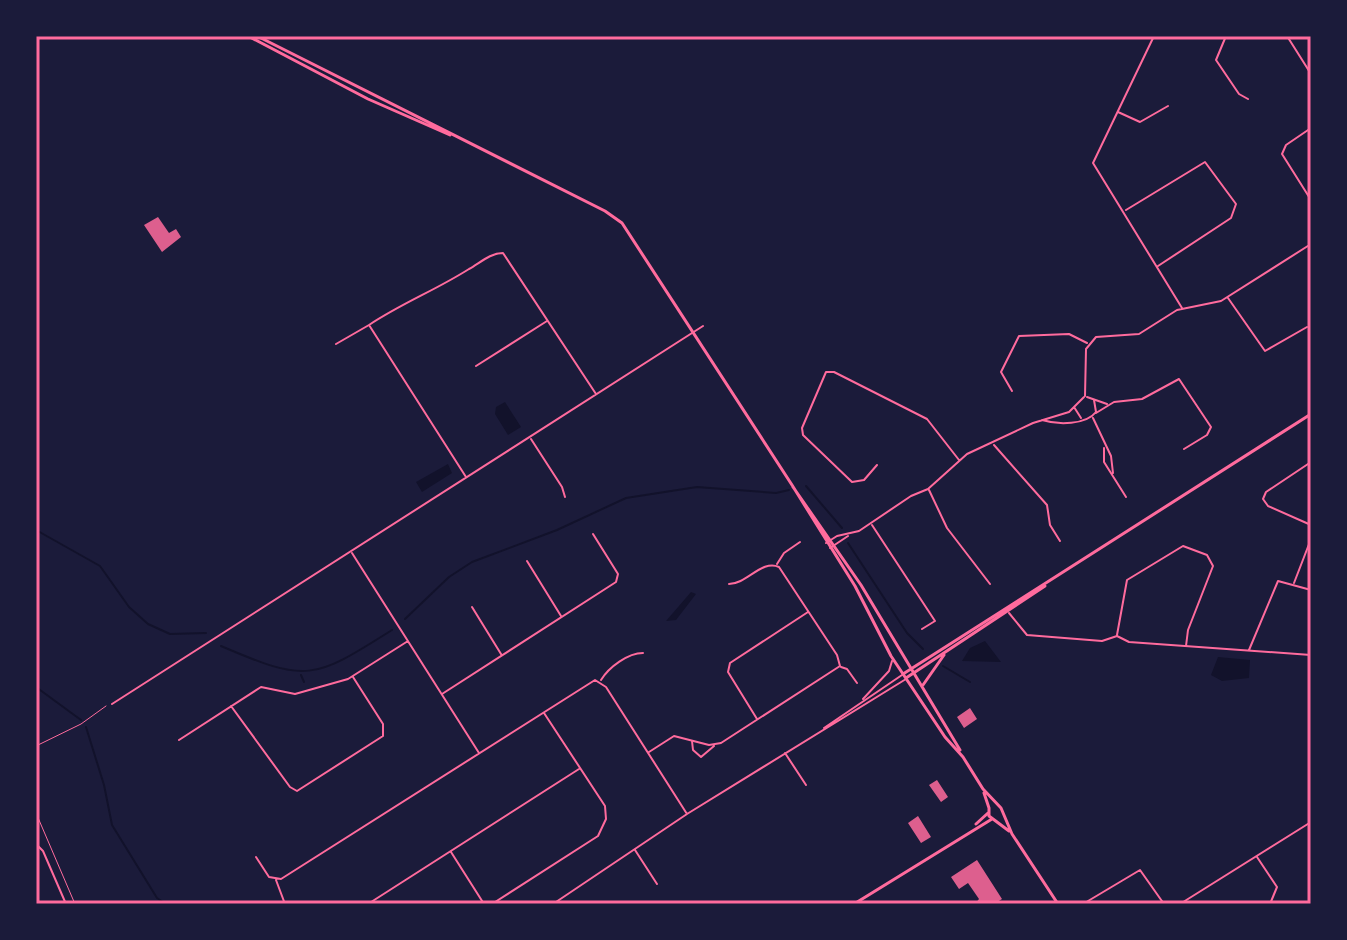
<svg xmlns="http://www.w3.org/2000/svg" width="1347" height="940" font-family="'Libre Baskerville',serif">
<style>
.water{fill:#12122b}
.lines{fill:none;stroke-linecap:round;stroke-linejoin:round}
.stream{stroke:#12122b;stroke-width:2}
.building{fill:#dd5f8e}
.path{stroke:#ff6b9d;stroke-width:1}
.minor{stroke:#ff6b9d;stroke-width:2}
.tertiary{stroke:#ff6b9d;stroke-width:3}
.neatline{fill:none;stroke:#ff6b9d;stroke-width:3}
</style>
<rect width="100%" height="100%" fill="#1b1b3a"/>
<path class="water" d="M505,402L521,427L508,435L495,414L496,407Z
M448,464L452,473L422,492L416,482Z
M691,592L696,594L676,620L666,621Z
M985,641L1001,662L962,661L970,648Z
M1218,657L1250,660L1249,678L1222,681L1211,675Z"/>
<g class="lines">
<path class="stream" d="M806,486L842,528
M36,530L100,566L129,607L148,624L170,634L206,633
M848,543L907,633L923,649
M405,619L449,577L472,562L557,530L626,498L697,487L776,493L789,490
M221,646C307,683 313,680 392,630
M943,666L970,682
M301,675L304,682
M36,687L81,720
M86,727L104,785L112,825L157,898L166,904"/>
</g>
<path class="building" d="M158,217L169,233L176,229L181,237L162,252L144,225Z
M970,708L977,719L964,728L957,717Z
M937,780L948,797L941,802L929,785Z
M918,816L931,837L921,843L908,823Z
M977,860L1002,899L994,904H975L979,899L968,883L959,889L951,877Z"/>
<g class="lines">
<path class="path" d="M36,746L81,724L106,706
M36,813L75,904"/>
<path class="minor" d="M1154,36L1093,163L1182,308
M1226,36L1216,60L1239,94L1248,99
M1287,36L1311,74
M1118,112L1140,122L1168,106
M1311,128L1286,145L1282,154L1311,200
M1126,210L1205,162L1236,204L1231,218L1158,266
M1228,298L1265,351L1307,327
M369,325C402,303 436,290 469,269C480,263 490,253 503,253L596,394
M336,344L369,325L466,477
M476,366L547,321
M1012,391L1001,372L1019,336L1069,334L1087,343
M1085,396L1086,349L1096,337L1139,334L1177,310L1221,301L1311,244
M1087,397L1107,404
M1096,413L1114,402L1142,399L1179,379L1211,427L1207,435L1184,449
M1081,418L1074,407L1084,397
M1093,418L1111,456L1113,473
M1042,420C1058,425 1086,425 1096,412L1094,400
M531,439L562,487L565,497
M994,445L1047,505L1050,525L1060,541
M1104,448V462L1126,497
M1311,462L1266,492L1263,499L1268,506L1311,525
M877,465L864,480L852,482L803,435L802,428L826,372H834L927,419L959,460
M929,490L947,528L990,584
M872,525L935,621L922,629
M826,543L837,536L859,531L911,496L928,489L967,454L1033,423L1069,412L1074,407
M830,548L848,536
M352,553L479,753
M527,561L561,616
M777,564L784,553L800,542
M1294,583L1311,539
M472,607L501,654
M1009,613L1027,635L1102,641L1117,636L1129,642L1311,655
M1117,635L1127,580L1183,546L1207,555L1213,566L1188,630L1186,646
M1249,650L1278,581L1311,590
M841,667L847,669L857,683
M601,680C609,667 628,653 643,653
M442,694L616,582L618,574L593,534
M863,699L889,671L892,661
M112,704L703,326
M231,706L290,787L297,791L383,736V724L353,677
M757,719L728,672L730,663L808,612
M824,728L902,675
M179,740L261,687L295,694L348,679L408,641
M692,741L693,750L701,757L714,746
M649,752L674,736L709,745L721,743L840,666L837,655L779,567C762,559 747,584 729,584
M785,753L806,785
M36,844L43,851L66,904
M635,850L657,884
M451,852L484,904
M256,857L269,877L281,879L595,680L606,687L687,814
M1257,857L1277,887L1270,904
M276,880L285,904
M368,904L579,769
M492,904L598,836L606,819L605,806L544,713
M553,904L687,814L906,679
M1083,904L1140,870L1164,904
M1180,904L1311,822"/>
<path class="tertiary" d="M248,36L368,99L450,135
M257,36L605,211L622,223L792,485L855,586L891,656L945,737L963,757
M793,487L861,585L960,750
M903,674L1311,414
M906,678L1045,586
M923,685L944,655
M963,757L983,789L1001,808L1012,834L1058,904
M984,793L989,808
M989,808V816L1009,831
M976,824L988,813
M854,904L992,819"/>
</g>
<rect width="1347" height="940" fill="none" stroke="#1b1b3a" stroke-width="76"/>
<rect x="38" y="38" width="1271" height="864" class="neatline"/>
</svg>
